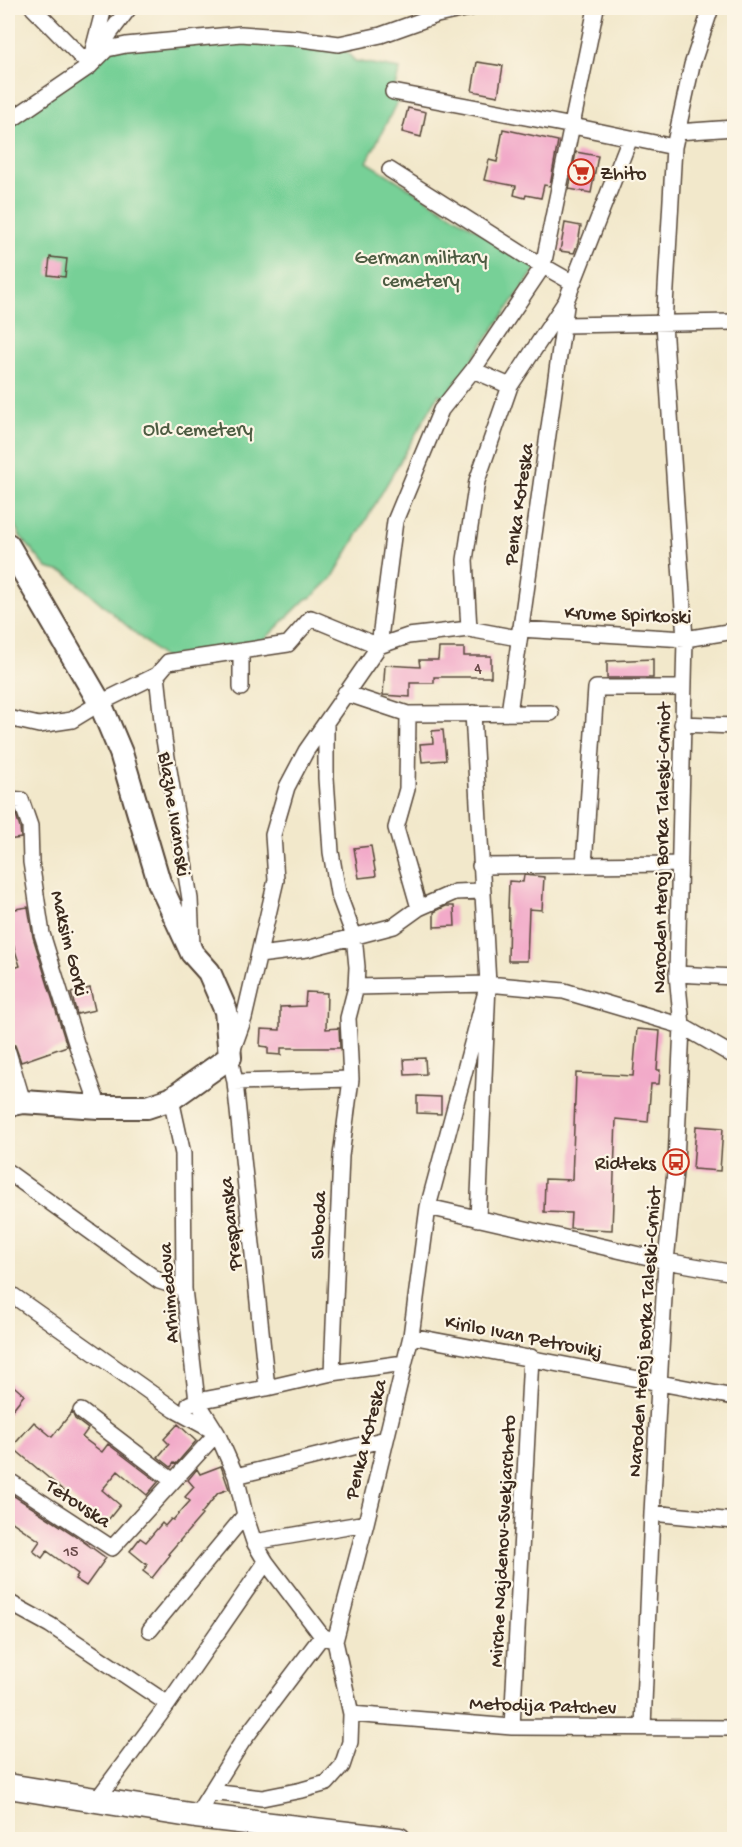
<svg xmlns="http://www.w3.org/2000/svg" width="742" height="1847" font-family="'Gochi Hand',sans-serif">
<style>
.green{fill:#77d097;stroke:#597d5a;stroke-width:1.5}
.building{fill:#f2aac9}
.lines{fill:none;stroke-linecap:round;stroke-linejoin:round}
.street-casing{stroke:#564638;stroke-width:18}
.secondary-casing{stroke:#564638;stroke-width:26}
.primary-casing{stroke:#564638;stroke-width:27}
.street{stroke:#fff;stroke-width:15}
.secondary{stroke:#fff;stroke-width:22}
.primary{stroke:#fff;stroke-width:24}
.labels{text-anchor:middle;stroke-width:4.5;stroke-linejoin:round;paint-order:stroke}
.number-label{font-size:16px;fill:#694a49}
.poi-label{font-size:20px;fill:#3b2a1e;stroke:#fcf5e5;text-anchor:start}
.park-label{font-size:20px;fill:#4d5c42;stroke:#fcf5e5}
.street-label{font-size:20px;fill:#3b2a1e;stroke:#fcf5e5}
</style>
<rect width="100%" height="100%" fill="#fcf5e5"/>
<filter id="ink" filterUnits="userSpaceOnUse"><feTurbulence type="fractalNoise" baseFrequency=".0167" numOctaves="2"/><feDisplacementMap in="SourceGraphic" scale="12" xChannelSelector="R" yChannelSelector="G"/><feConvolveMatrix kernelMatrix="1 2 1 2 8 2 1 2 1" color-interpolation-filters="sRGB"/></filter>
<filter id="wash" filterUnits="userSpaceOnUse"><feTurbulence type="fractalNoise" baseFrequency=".008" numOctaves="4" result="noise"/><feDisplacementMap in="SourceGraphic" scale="24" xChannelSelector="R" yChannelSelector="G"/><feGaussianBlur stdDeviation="1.35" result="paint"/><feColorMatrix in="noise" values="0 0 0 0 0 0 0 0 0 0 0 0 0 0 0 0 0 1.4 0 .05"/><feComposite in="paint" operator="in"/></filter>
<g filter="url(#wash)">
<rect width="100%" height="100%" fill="#f2e8cb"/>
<path class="green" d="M241,34L339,44L355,61L400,69L393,92L399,98L367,162L537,267L445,398L439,394L333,577L312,597L306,599L264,640L164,658L66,573L47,568L20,536L8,511V122L107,49Z"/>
<g id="blocks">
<path class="building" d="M477,62L503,66L498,96L472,91Z
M408,108L426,112L421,137L402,132Z
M503,129L558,141L550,186L544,185L541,198L526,195L525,198L514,195L516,186L484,180L489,160L497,162Z
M576,152L598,156L591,193L569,189Z
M565,223L581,226L578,243L574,253L560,251Z
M50,257L67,259L65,277L48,275Z
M439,648H464V656H491V677H434V683H410V697L383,695L385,665L420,667L419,660H438Z
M653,659V678H607V661Z
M443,730L446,760L422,762L420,744L433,743L432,731Z
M15,811L20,828L21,838L8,840V813Z
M371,846L376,876L359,878L354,848Z
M524,875L544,877L542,910L529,909L527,961H508L509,908H508L509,881L523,882Z
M446,906H454L455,926L434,927V912Z
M28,907L33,937L67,1046L21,1062L15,1045L8,1043V970L20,966L12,941L8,942V910Z
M90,988L95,1010L77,1014L71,993Z
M306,992L327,993L326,1029L339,1028L340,1048H281V1055L268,1054V1047L260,1046L261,1029L280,1030V1007L305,1006Z
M637,1029L660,1031L657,1070H660L659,1084H651L648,1122L616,1119L612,1230L570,1228L571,1213L544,1212L545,1179L572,1180L576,1073L633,1076Z
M425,1058L426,1074L405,1075L404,1059Z
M417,1096L441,1097V1114L417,1113Z
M696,1126L723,1128L720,1171L693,1169Z
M8,1381L24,1395L8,1415Z
M72,1412L75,1419L88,1429L82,1437L102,1452L108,1444L158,1482L147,1495L118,1471L102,1490L120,1505L104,1525L12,1447L34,1422L52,1437Z
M178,1424L196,1441L176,1464L174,1463L171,1467L158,1457L169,1444L164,1439Z
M221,1466L229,1489L218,1493L201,1514L202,1515L168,1554L170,1555L152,1578L143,1571L147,1565L130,1551L140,1538L146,1542L162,1523L165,1526L171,1519L173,1520L190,1501L185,1497L194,1487L188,1480L197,1469L200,1474Z
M8,1492L73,1534L106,1558L86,1586L75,1579L78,1574L47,1551L42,1558L33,1551L40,1541L8,1519Z"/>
</g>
</g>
<g filter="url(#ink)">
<use href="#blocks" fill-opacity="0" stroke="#564638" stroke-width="1.5"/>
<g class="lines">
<g class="street-casing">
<path id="street" d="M33,8L90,66
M92,54L104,8
M90,66L107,49L126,45L241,34L295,38L339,44L381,35L437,15L470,8
M393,92L573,126L674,147
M8,122L90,66L110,33L129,8
M677,132L734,128
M390,170L524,255L573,283
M556,321L563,325L734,322
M473,370L510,386
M469,629L465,560L477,481L510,386L566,301L630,138
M520,629L685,639L734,631
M379,646L408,636L469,629L518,638
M157,675L164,739L190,899L192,945
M241,688V651
M345,693L408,714L551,713
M473,713L488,984L478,1219
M509,713L566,306
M408,714L407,789L396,828L419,908
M8,718L39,725L72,720L100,703L157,675L168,662L288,644L311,618L379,646
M326,722V778L331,852L338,893L354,936L357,967L356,987L348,1018L351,1079L341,1156L332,1373
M682,724L734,726
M8,799L21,800L30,826L31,862L42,934L76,1043L99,1107
M584,865L596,688H683
M480,866L679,864
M259,955L307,949L394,926L419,908L455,892L481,891
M677,974L734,977
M356,987L488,984L564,991L682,1026L734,1056
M8,1052L23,1102
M235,1082L351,1079
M171,1099L183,1154L184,1289L197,1401L217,1433L236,1476L245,1515L254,1542L266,1562L322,1636L335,1641
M8,1172L159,1281L184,1289
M428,1207L666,1261L734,1273
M8,1292L175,1410L217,1433L112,1548L8,1480
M411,1336L734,1397
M267,1388L235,1082L230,1057L244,1018L276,880L273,835L287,787L306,751L379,646L395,521L441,410L473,370L543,266L596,8
M189,1404L197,1401L267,1388L332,1373L404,1363
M81,1411L173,1481
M236,1476L386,1439
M652,1513L734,1521
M254,1542L366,1523
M8,1602L50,1625L168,1704
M150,1630L245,1515
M351,1714L512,1727L734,1728
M512,1727L531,1357
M643,1727L652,1513L666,1261L676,1162L682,1026L677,974L685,639L664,324L674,147L692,65L711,8
M211,1792L262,1798L302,1790L327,1783L342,1766L350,1742L351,1714L335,1641L366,1523L411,1336L428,1207L488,984
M96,1801L168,1704L266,1562
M196,1816L242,1742L322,1636"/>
</g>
<g class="secondary-casing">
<path id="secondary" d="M8,545L100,703L121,753L159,882L192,953L209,972L226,1011L230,1057L171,1099L147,1107H99L23,1102L8,1105"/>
</g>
<g class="primary-casing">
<path id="primary" d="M8,1786L196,1816L399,1840"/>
</g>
<use href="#street" class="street"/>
<use href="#secondary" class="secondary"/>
<use href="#primary" class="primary"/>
</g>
</g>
<defs>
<g id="supermarket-ring" transform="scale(1.35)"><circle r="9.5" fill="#fcf5e5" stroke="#c8321e" stroke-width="1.5"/><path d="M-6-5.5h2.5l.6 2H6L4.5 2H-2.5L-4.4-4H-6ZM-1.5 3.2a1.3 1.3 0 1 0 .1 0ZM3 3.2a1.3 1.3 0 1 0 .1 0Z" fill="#c8321e"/></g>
<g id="bus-ring" transform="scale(1.35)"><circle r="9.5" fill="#fcf5e5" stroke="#c8321e" stroke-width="1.5"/><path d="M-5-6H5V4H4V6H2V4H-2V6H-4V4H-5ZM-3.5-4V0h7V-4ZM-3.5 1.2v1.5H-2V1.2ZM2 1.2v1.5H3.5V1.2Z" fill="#c8321e"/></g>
</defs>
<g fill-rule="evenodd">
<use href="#supermarket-ring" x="581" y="172"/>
<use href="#bus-ring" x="676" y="1162"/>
</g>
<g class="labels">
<g class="number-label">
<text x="478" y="673">4</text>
<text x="71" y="1556">15</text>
</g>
<g class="poi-label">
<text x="600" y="179">Zhito</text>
<text x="656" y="1169" text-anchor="end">Ridteks</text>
</g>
<g class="park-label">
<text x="421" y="263">German military<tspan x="421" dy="23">cemetery</tspan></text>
<text x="198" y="435">Old cemetery</text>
</g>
<g class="street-label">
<text transform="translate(517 504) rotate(-82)" y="7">Penka Koteska</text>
<text transform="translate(628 613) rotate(2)" y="7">Krume Spirkoski</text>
<text transform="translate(176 814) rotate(81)" y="7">Blazhe Ivanoski</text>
<text transform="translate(660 848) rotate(-89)" y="7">Naroden Heroj Borka Taleski-Crniot</text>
<text transform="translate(71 943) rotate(76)" y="7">Maksim Gorki</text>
<text transform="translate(229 1224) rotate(-96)" y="7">Prespanska</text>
<text transform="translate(317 1225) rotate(-88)" y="7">Sloboda</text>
<text transform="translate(167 1293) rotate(-94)" y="7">Arhimedova</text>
<text transform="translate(643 1332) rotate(-86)" y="7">Naroden Heroj Borka Taleski-Crniot</text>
<text transform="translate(524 1335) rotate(11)" y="7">Kirilo Ivan Petrovikj</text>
<text transform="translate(364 1439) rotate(-76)" y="7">Penka Koteska</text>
<text transform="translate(79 1502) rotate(33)" y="7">Tetovska</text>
<text transform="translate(501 1541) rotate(-87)" y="7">Mirche Najdenov-Svekjarcheto</text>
<text transform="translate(543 1704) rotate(2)" y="7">Metodija Patchev</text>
</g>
</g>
<rect width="742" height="1847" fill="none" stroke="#fcf5e5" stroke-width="30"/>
</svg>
